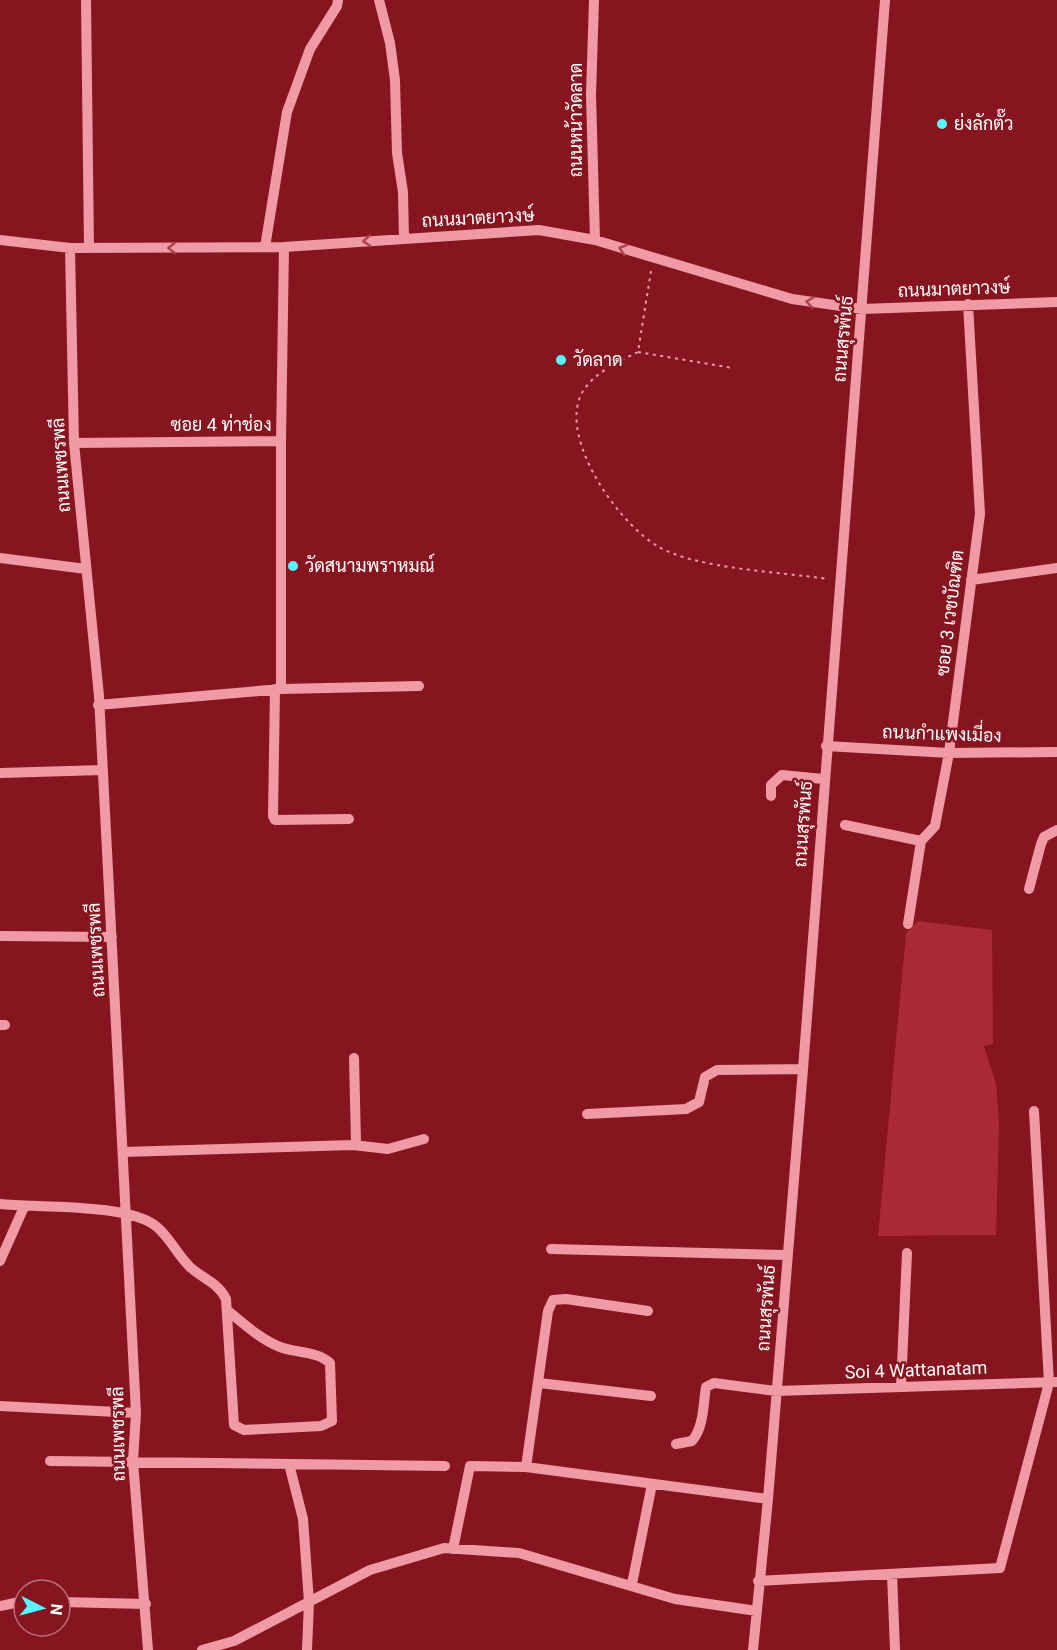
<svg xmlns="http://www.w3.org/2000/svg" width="1057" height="1650" font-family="Roboto,Sarabun,sans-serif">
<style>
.green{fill:#a82a37}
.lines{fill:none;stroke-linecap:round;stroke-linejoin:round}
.path{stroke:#ef9aa4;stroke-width:2;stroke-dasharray:3 4.5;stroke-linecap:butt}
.minor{stroke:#ef9aa4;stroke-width:10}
.oneway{stroke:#ab444e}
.poi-dot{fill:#58f7ff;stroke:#871520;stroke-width:2}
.labels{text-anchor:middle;stroke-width:5;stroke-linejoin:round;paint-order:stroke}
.street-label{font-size:18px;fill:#fff;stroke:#871520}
.poi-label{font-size:18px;fill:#fff;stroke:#871520;text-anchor:start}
</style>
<rect width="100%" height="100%" fill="#871520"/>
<path class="green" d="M918,921L992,930L993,1044L984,1046L996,1084L999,1124L996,1235L878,1236L906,933Z"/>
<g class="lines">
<path class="path" d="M651,271L638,352C620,361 595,372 583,391C556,436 619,525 659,547C697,569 782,572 828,579
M638,352L732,368"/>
<path class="minor" d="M86,0L89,248
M379,0L390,43L395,80L397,153L403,192L404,239
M594,0L591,95L595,240
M0,240L70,248L284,247L539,230L595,240L792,299L862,309L1057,302
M265,247L287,112L310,49L337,6L338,0
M70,248L74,443L99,696L136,1413L133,1461L148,1650
M74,443L281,441L284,247
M0,558L86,569
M971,580L1057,568
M275,689L273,816L275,820L349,819
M281,689V441
M98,705L281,689L419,686
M826,746L949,753L1057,752
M0,773L103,770
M771,796V785L782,775L823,779
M845,825L921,841L935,826L949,753L980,514L968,304
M1029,889L1041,844L1044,837L1057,830
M908,924L921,841
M0,936L112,937
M0,1025H5
M587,1114L686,1109L699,1102L705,1077L717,1070L803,1069
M353,1145L388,1149L424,1139
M123,1152L353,1145L356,1142L354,1058
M0,1204C39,1208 129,1203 157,1227C170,1238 177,1254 189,1266C201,1278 218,1282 226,1299L234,1425L244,1430L321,1426L332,1421L330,1363C318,1351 295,1353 280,1347C260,1339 244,1324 228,1311
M551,1249L786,1255
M0,1261L24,1207
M539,1383L651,1396
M901,1387L907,1253
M0,1406L136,1413
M676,1444L692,1441C704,1427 703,1405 706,1387L714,1383L776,1391L1057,1382
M50,1461L445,1466
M289,1464L303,1519L309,1602L307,1650
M526,1467L548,1311L553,1300L566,1299L648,1311
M453,1549L470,1466L526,1467L768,1499
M892,1574L895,1650
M758,1581L1000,1568L1049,1383L1034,1111
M632,1584L652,1484
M60,1602L146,1604
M0,1606L24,1601
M202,1650L234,1641L370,1570L444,1548L519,1553L675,1599L757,1611
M753,1650L768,1499L803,1069L885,0"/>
</g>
<defs><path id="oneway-chevron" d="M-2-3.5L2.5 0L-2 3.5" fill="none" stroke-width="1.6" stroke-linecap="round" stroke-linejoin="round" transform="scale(1.5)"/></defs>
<g class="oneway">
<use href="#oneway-chevron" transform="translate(367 241) rotate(176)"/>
<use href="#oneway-chevron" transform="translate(172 248) rotate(180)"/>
<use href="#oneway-chevron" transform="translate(623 249) rotate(-163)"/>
<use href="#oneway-chevron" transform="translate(810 302) rotate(-172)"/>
</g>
<g class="poi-dot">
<circle cx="942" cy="124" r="6"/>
<circle cx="561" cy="360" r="6"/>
<circle cx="293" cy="566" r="6"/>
</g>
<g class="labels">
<g class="street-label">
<text transform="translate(576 120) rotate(-90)" y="6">ถนนหน้าวัดลาด</text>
<text transform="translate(478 218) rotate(-3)" y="6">ถนนมาตยาวงษ์</text>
<text transform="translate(954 289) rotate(-2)" y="6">ถนนมาตยาวงษ์</text>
<text transform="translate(843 339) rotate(-85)" y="6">ถนนสุรพันธ์</text>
<text x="221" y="431">ซอย 4 ท่าช่อง</text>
<text transform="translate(61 465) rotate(-94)" y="6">ถนนเพชรพลี</text>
<text transform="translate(950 613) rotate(-83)" y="6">ซอย 3 เวชบัณฑิต</text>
<text transform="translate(942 734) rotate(2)" y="6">ถนนกำแพงเมี่อง</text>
<text transform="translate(803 824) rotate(-86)" y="6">ถนนสุรพันธ์</text>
<text transform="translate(96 950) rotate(-93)" y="6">ถนนเพชรพลี</text>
<text transform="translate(766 1308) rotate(-86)" y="6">ถนนสุรพันธ์</text>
<text transform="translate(916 1370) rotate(-2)" y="6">Soi 4 Wattanatam</text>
<text transform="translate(118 1434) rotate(-91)" y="6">ถนนเพชรพลี</text>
</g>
<g class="poi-label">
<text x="954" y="130">ย่งลักตั๊ว</text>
<text x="573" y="366">วัดลาด</text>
<text x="305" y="572">วัดสนามพราหมณ์</text>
</g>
</g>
<g transform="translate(42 1608) rotate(96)"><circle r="28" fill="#871520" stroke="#b77379" stroke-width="1.5"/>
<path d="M0-4.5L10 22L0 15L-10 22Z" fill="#58f7ff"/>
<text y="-9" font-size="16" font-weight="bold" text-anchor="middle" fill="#ffffff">N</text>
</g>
</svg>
